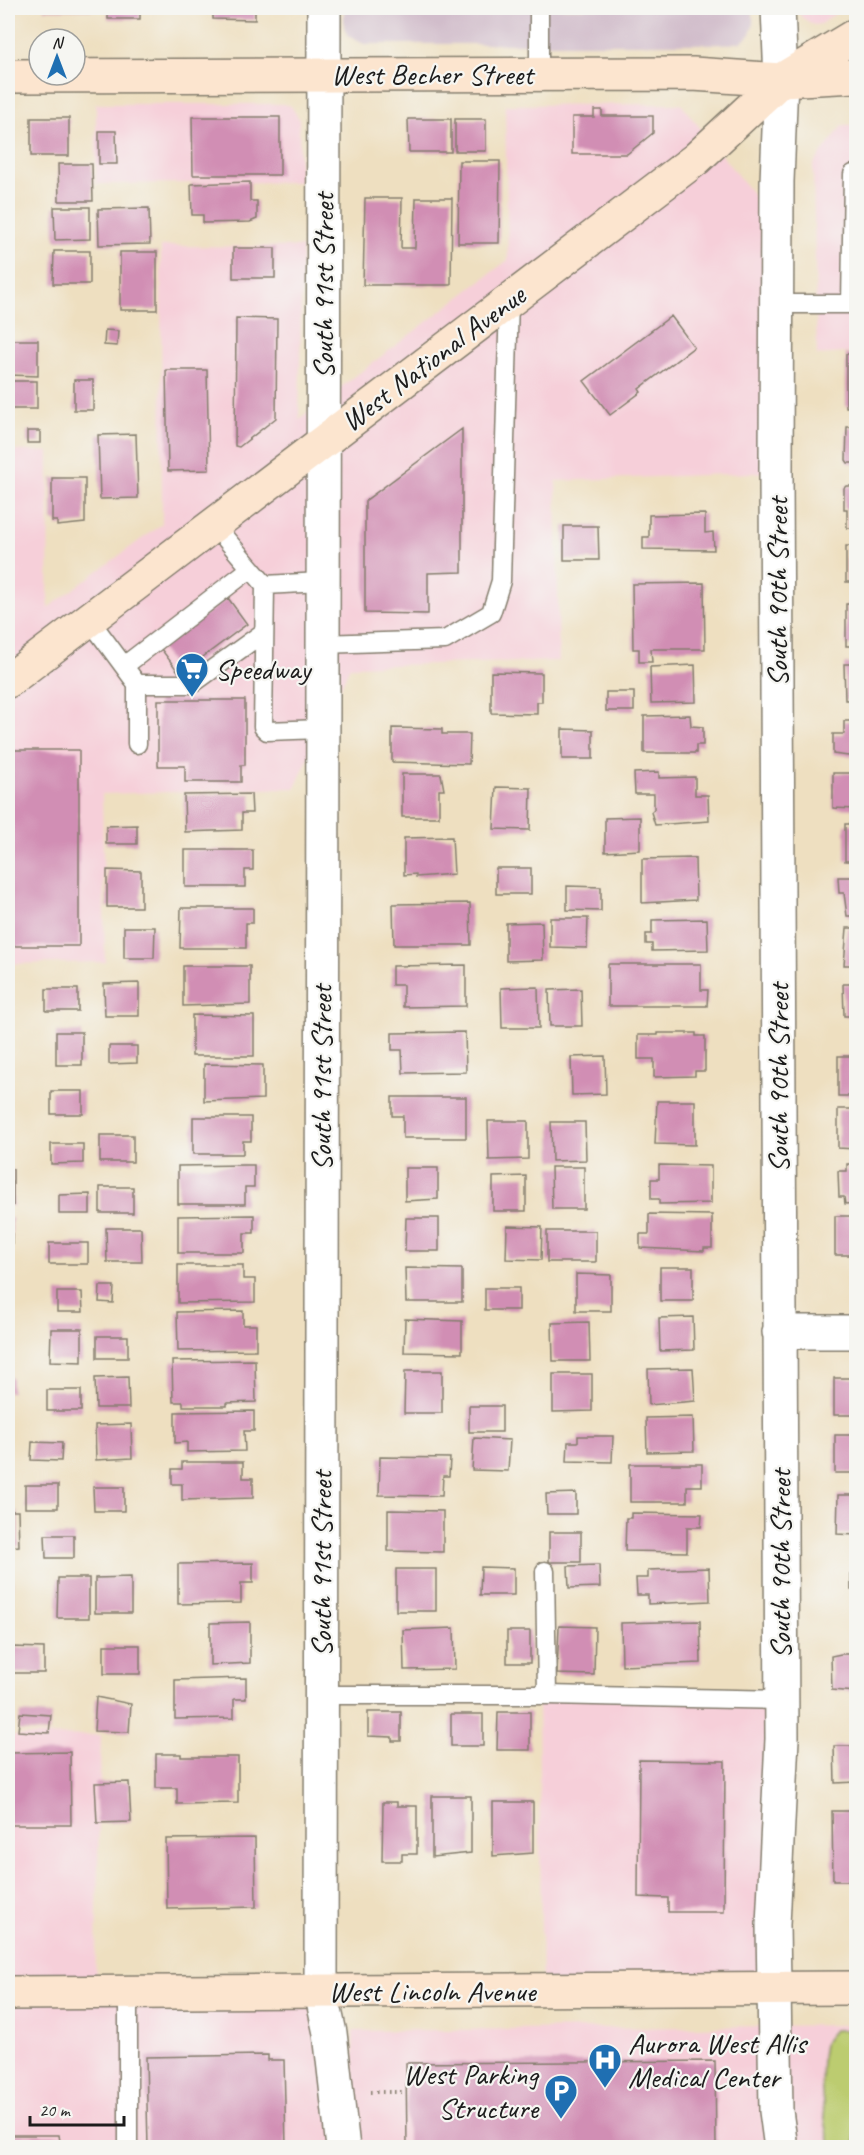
<svg xmlns="http://www.w3.org/2000/svg" width="864" height="2155" font-family="Caveat,sans-serif">
<style>
.built{fill:#f6cfd9}
.industrial{fill:#d1bdcb}
.green{fill:#bccc6f;stroke:#6c7446;stroke-width:1.5}
.building{fill:#d18eb4}
.lines{fill:none;stroke-linecap:round;stroke-linejoin:round}
.lane-casing{stroke:#857e6e;stroke-width:21}
.street-casing{stroke:#857e6e;stroke-width:36}
.secondary-casing{stroke:#857e6e;stroke-width:36}
.path{stroke:#857e6e;stroke-width:4;stroke-dasharray:1.5 4.5;stroke-linecap:butt}
.lane{stroke:#fff;stroke-width:18}
.street{stroke:#fff;stroke-width:33}
.secondary{stroke:#fce5cf;stroke-width:33}
.labels{text-anchor:middle;stroke-width:4.5;stroke-linejoin:round;paint-order:stroke}
.street-label{font-size:30px;fill:#1c1c1c;stroke:#f6f6f2}
.poi-label{font-size:30px;fill:#1c1c1c;stroke:#f6f6f2;text-anchor:start}
</style>
<rect width="100%" height="100%" fill="#f6f6f2"/>
<filter id="ink" filterUnits="userSpaceOnUse"><feTurbulence type="fractalNoise" baseFrequency=".0167" numOctaves="2"/><feDisplacementMap in="SourceGraphic" scale="12" xChannelSelector="R" yChannelSelector="G"/><feConvolveMatrix kernelMatrix="1 2 1 2 8 2 1 2 1" color-interpolation-filters="sRGB"/></filter>
<filter id="wash" filterUnits="userSpaceOnUse"><feTurbulence type="fractalNoise" baseFrequency=".008" numOctaves="4" result="noise"/><feDisplacementMap in="SourceGraphic" scale="24" xChannelSelector="R" yChannelSelector="G"/><feGaussianBlur stdDeviation="1.35" result="paint"/><feColorMatrix in="noise" values="0 0 0 0 0 0 0 0 0 0 0 0 0 0 0 0 0 1.4 0 .05"/><feComposite in="paint" operator="in"/></filter>
<g filter="url(#wash)">
<rect width="100%" height="100%" fill="#eedfc0"/>
<path class="built" d="M798,8H843L821,24L814,25L801,17Z
M96,104H283L291,106L299,119L300,182L96,184Z
M681,104L754,196L778,304L776,472L556,481L559,661L350,666L295,788L102,794L105,962L8,964V450L49,452L48,608L162,524L161,246L302,247L299,419L508,260L505,105Z
M843,125H856V352L817,355L813,165Z
M538,1695L781,1700L774,1989L542,1991Z
M101,1735L95,1994L321,1992L343,2147H8V1736Z
M856,2025V2147H355L353,2031Z"/>
<path class="industrial" d="M344,8H753V26L749,36L741,42L729,44H364L348,36L344,27Z"/>
<path class="green" d="M834,2030H856V2147H831C823,2118 818,2075 824,2044C825,2039 831,2034 834,2030Z"/>
<g id="blocks">
<path class="building" d="M44,8H93V10H44Z
M108,8H140V19H108Z
M213,8H255V20L213,19Z
M594,110H602V116H653V133L627,154H572V117H594Z
M192,117H280V175H193Z
M31,118H69V156H31Z
M408,119H451V152H409Z
M455,119H486V151H455Z
M99,131H116L117,164H99Z
M459,161H500L499,243H458Z
M58,164H92L93,201H59Z
M250,182V201H257V219L250,222L203,223V215H192L191,184Z
M365,198H402L401,248H415L416,198H452L451,285H363Z
M54,207H90V239L55,240Z
M149,208L150,244L99,245L98,209Z
M233,248H275V278H233Z
M54,251H90V284H53Z
M120,252H157V310H120Z
M671,316L694,347L639,389L641,392L610,415L584,381Z
M236,318L277,319L276,418L239,447L235,446Z
M105,330L118,331L117,346L104,345Z
M8,340H38V376L8,375Z
M846,354H856V407H846Z
M166,370H207L209,470L168,471Z
M74,380H93V410H74Z
M8,381H37V409H8Z
M847,427H856V463H848L846,460Z
M462,429V572L428,573V614L365,613V501Z
M27,431H40V443H27Z
M136,434L138,498L100,499L98,435Z
M52,478H85V523L57,526V521H52Z
M846,486H856V528H847V509H844V488Z
M705,514V533L713,532L714,550L643,549V537H649V515Z
M564,526H598L599,560H564Z
M846,546H856V582H846Z
M704,583L705,649H651L652,662H639V649H633L632,584Z
M228,598L247,624L180,674L161,649Z
M846,604H856V646H846Z
M844,664H856V700H845Z
M695,665L696,702L651,703L650,667Z
M491,672L542,673V702H537V714L491,713Z
M606,692H634V711H606Z
M158,700H245V765H241V782H185V766H158Z
M690,715L691,726L703,727V745H696V753H644V716Z
M844,721H856V757L833,754V734H844Z
M392,728L442,729V734H470L469,764L392,762Z
M562,729L593,730V759H562Z
M8,750H79V946H8Z
M659,772V778L695,777V795H708L709,821L655,825L651,812L654,809V794H635L634,773Z
M833,773H856V809L833,808Z
M402,774H441L444,790H439V817H402Z
M496,787L531,788L530,830L494,829Z
M251,794L252,813H242V830L185,832L184,795Z
M640,817V850L605,852V818Z
M845,824H856V861H845Z
M137,825V844H106V826Z
M452,837L454,874L416,877V874L404,875V838Z
M185,850H253V870H245V887H185Z
M695,858L696,900L642,903V859Z
M496,868H531V894H496Z
M107,870L141,871V907H107Z
M838,877H856V916H847L844,893H839Z
M567,886L601,887V911L567,910Z
M470,903L471,945H394L393,904Z
M181,908H253V923H246V948H180Z
M550,918H588L587,948L550,947Z
M707,919L708,950L652,951V944H646V934H652V920Z
M542,922L543,960L506,961V923Z
M124,927H155L154,958H124Z
M847,928H856V965H844Z
M608,964H701V990H708L707,1006H608Z
M466,965V1006L403,1007V985H392V966Z
M183,966H250V1004L183,1006Z
M139,983V1016H105L104,984Z
M843,984H856V1034H852L851,1016H844Z
M538,987L539,1028H502L501,988Z
M46,989H78V1011H46Z
M581,989L582,1026H550L549,990Z
M192,1015L254,1016V1056H192Z
M56,1032H82V1065H56Z
M465,1032L466,1072L403,1073L402,1050H392V1033Z
M658,1033H696V1036H705V1071H695V1076L654,1077V1059H638V1035H658Z
M109,1046H137V1063L109,1064Z
M605,1056L606,1094L572,1095L571,1057Z
M838,1056H856V1096H838Z
M204,1064L263,1065V1099L204,1101Z
M51,1091H83V1114H51Z
M392,1097H466V1138H403V1116H392Z
M657,1101H695V1145L655,1144Z
M838,1109H856V1149L838,1148Z
M193,1117H251V1141H243V1154H193Z
M488,1121H528V1159L489,1160Z
M551,1122H585L586,1160L552,1161Z
M100,1135H133V1162H100Z
M51,1144H83V1163L51,1164Z
M847,1164H856V1203L845,1204L844,1197H839L838,1171H847Z
M244,1165H254V1187H245V1204H178V1166Z
M659,1165L711,1166V1203L659,1204V1199H651V1179H659Z
M551,1167H584V1209H552Z
M405,1168H438V1199L405,1201Z
M8,1169H13V1206H8Z
M526,1176V1211H493V1177Z
M100,1187H133V1213H100Z
M90,1194V1214H59V1195Z
M649,1214L712,1215V1248H704V1251L640,1248V1234H649Z
M254,1215V1233H244V1253H178V1216Z
M835,1216H856V1255H835Z
M8,1218H12V1258H8Z
M406,1218H439V1251H405Z
M507,1226L542,1227L541,1260L506,1259Z
M106,1228H141L142,1262H107Z
M547,1231H596V1262H547Z
M49,1243H88V1264H49Z
M178,1265H243V1279H255V1302L178,1303Z
M8,1266H10V1305H8Z
M660,1267H693V1301H660Z
M405,1268L462,1269V1302H406Z
M576,1274L611,1275V1311H576Z
M100,1286H114L113,1303L99,1302Z
M485,1288H519V1310H485Z
M57,1292H82L83,1312H57Z
M243,1311V1325H256V1350L178,1351L177,1312Z
M693,1317L694,1350L660,1351L659,1318Z
M405,1319L462,1321V1353L404,1352Z
M589,1322L590,1361H553L552,1323Z
M51,1329H82V1362L50,1361Z
M97,1336H128V1358H97Z
M255,1360L256,1402L227,1403V1406H183V1402H173L172,1361Z
M693,1368L695,1401L649,1405L648,1369Z
M405,1371H442V1413H404Z
M553,1374H592V1411L553,1412Z
M8,1377H12V1392H8Z
M128,1377L129,1408H96L95,1378Z
M834,1378H856V1415H834Z
M47,1390H81V1411H47Z
M469,1406H502V1432H469Z
M254,1411V1431H244L245,1451L187,1452V1442L175,1443V1412Z
M693,1417L694,1451L647,1452L646,1418Z
M131,1424L132,1458L96,1460L95,1425Z
M835,1435H856V1473H835Z
M578,1436H613L612,1462L567,1461L568,1442H578Z
M474,1438L510,1440L508,1471L472,1470Z
M32,1442L62,1443L61,1461L31,1460Z
M380,1457L450,1458L449,1476H443L442,1496L379,1495Z
M182,1462H243V1478H253V1498L182,1500V1484H172V1469H182Z
M630,1464H702V1486H687V1502H630Z
M25,1485H58V1508H25Z
M93,1487H124V1511H94Z
M576,1493V1514H547L546,1494Z
M838,1495H856V1535L837,1534Z
M388,1510L443,1511V1552L388,1551Z
M8,1511H18L19,1546L8,1547Z
M631,1513L702,1514L701,1527H687V1552L625,1551L626,1518H631Z
M549,1532H581V1562H549Z
M45,1535H74V1558H46Z
M253,1563V1583H241V1603L178,1604V1564Z
M8,1564H12L13,1604H8Z
M599,1565L600,1587L569,1588L568,1566Z
M481,1567L514,1568V1595H480Z
M709,1568L710,1601L648,1604V1595H637L636,1578H648V1570Z
M396,1569H436V1611H396Z
M851,1571H856V1590H851Z
M131,1577V1613H95V1578Z
M58,1578H89V1618H57Z
M700,1621L701,1663L622,1666L621,1623Z
M250,1622V1663L210,1665V1623Z
M559,1626L595,1627L594,1675L557,1674Z
M454,1628L455,1669L404,1670L403,1630Z
M507,1631H530V1663H507Z
M104,1645H140V1674H104Z
M12,1647L44,1648V1673H12Z
M841,1654H856V1692L832,1690L831,1656Z
M8,1678H13V1716H8Z
M246,1678V1699H234V1718L175,1719V1680Z
M96,1697L131,1704L129,1732L94,1731Z
M368,1712H401V1741H392V1737L368,1736Z
M498,1712H530V1750H497Z
M20,1713L51,1715L49,1733L18,1731Z
M451,1714H483V1746H451Z
M834,1746H856V1782L835,1783Z
M70,1752L71,1825H8V1753Z
M156,1754H181V1757H238V1803L177,1804V1788H156Z
M639,1760L725,1761L724,1912H668V1898L638,1897Z
M129,1782L131,1822L97,1823L95,1783Z
M432,1796H471V1853L432,1857Z
M383,1802H397V1806H417V1854H402V1861H382Z
M493,1802H533V1853L493,1856Z
M832,1811H856V1881H833Z
M255,1838L256,1907L167,1909L166,1839Z
M268,2055V2060H284L286,2148H148L146,2057Z
M715,2061L716,2148H407L406,2063Z
M8,2135H59L61,2148H8Z"/>
</g>
</g>
<g filter="url(#ink)">
<use href="#blocks" fill-opacity="0" stroke="#857e6e" stroke-width="1.5"/>
<g class="lines">
<g class="lane-casing">
<path id="lane" d="M539,8V74
M778,304H856
M851,304L853,174
M214,525L265,585L321,582
M265,585L263,727L267,731L321,729
M89,619L137,684V744
M321,644L445,640L491,613L501,581L509,301
M124,666L250,569
M137,684H192L264,632
M545,1571L547,1695
M321,1695H547L781,1700
M128,2148V1994"/>
</g>
<g class="street-casing">
<path id="street" d="M324,8L321,1992L330,2033L343,2148
M778,8L781,80L777,181L776,472L782,1739L773,1925L776,2111L781,2148
M779,1332H856"/>
</g>
<g class="secondary-casing">
<path id="secondary" d="M8,76L693,74L781,80L856,76
M8,681L696,159L781,80L856,35
M8,1993L856,1988"/>
</g>
<path class="path" d="M370,2092H406"/>
<use href="#lane" class="lane"/>
<use href="#street" class="street"/>
<use href="#secondary" class="secondary"/>
</g>
</g>
<defs>
<g id="supermarket-pin" transform="scale(1.725)"><path d="M0 17L-7.5 6A9.5 9.5 0 1 1 7.5 6Z" fill="#1f6fb2" stroke="#f6f6f2"/><path d="M-6-5.5h2.5l.6 2H6L4.5 2H-2.5L-4.4-4H-6ZM-1.5 3.2a1.3 1.3 0 1 0 .1 0ZM3 3.2a1.3 1.3 0 1 0 .1 0Z" fill="#fff"/></g>
<g id="hospital-pin" transform="scale(1.725)"><path d="M0 17L-7.5 6A9.5 9.5 0 1 1 7.5 6Z" fill="#1f6fb2" stroke="#f6f6f2"/><path d="M-5-5h3v3.5h4V-5h3V5h-3V1.5h-4V5h-3Z" fill="#fff"/></g>
<g id="parking-pin" transform="scale(1.725)"><path d="M0 17L-7.5 6A9.5 9.5 0 1 1 7.5 6Z" fill="#1f6fb2" stroke="#f6f6f2"/><path d="M-3.5-5.5H1a3.5 3.5 0 0 1 0 7H-1V5.5H-3.5ZM-1-3.4V-.6H.8a1.4 1.4 0 0 0 0-2.8Z" fill="#fff"/></g>
</defs>
<g fill-rule="evenodd">
<use href="#supermarket-pin" x="192" y="669"/>
<use href="#hospital-pin" x="605" y="2060"/>
<use href="#parking-pin" x="561" y="2091"/>
</g>
<g class="labels">
<g class="street-label">
<text x="432" y="84">West Becher Street</text>
<text transform="translate(323 286) rotate(-90)" y="10">South 91st Street</text>
<text transform="translate(433 358) rotate(-37)" y="10">West National Avenue</text>
<text transform="translate(777 592) rotate(-90)" y="10">South 90th Street</text>
<text transform="translate(321 1078) rotate(-90)" y="10">South 91st Street</text>
<text transform="translate(778 1078) rotate(-90)" y="10">South 90th Street</text>
<text transform="translate(321 1564) rotate(-90)" y="10">South 91st Street</text>
<text transform="translate(780 1564) rotate(-90)" y="10">South 90th Street</text>
<text x="432" y="2001">West Lincoln Avenue</text>
</g>
<g class="poi-label">
<text x="215" y="679">Speedway</text>
<text x="628" y="2053">Aurora West Allis<tspan x="628" dy="34">Medical Center</tspan></text>
<text x="538" y="2084" text-anchor="end">West Parking<tspan x="538" dy="34">Structure</tspan></text>
</g>
</g>
<rect width="864" height="2155" fill="none" stroke="#f6f6f2" stroke-width="30"/>
<g transform="translate(57 57)"><circle r="28" fill="#f6f6f2" stroke="#9f9f9c" stroke-width="1.5"/>
<path d="M0-4.5L10 22L0 15L-10 22Z" fill="#1f6fb2"/>
<text y="-9" font-size="16" font-weight="bold" text-anchor="middle" fill="#1c1c1c">N</text>
</g>
<path d="M30 2116v9h94v-9" fill="none" stroke="#1c1c1c" stroke-width="3"/>
<text x="39" y="2116" font-size="18" fill="#1c1c1c" stroke="#f6f6f2" stroke-width="4.5" paint-order="stroke">20 m</text>
</svg>
